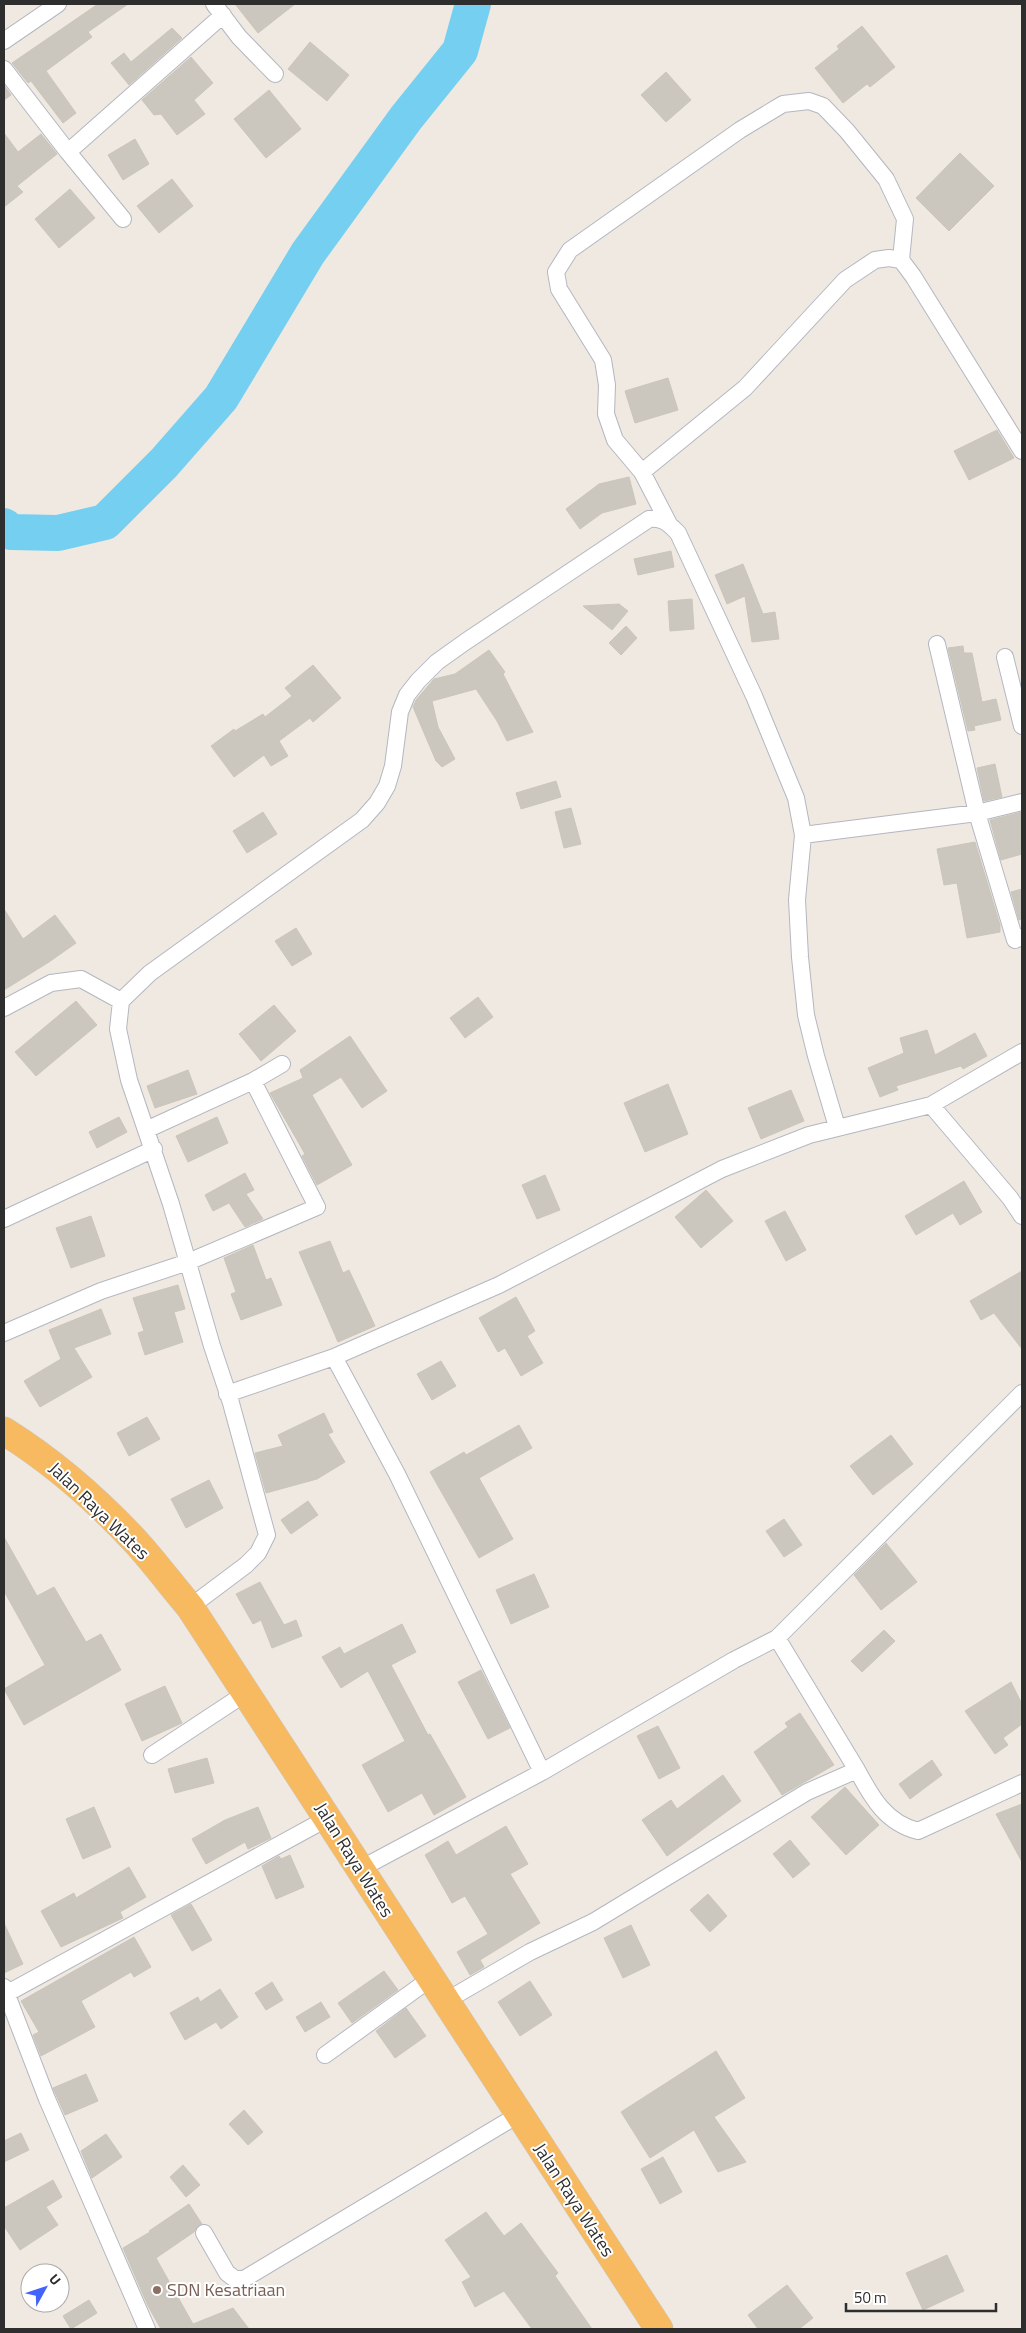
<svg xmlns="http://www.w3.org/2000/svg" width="1026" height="2333" font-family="'Titillium Web',sans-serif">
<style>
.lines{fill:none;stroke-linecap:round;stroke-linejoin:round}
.river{stroke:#75cff0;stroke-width:36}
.building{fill:#cbc7bf;stroke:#cbc5ba}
.minor-casing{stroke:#b4b7c1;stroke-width:18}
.trunk-casing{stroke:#c9c9c9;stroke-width:29}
.minor{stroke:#fff;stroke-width:16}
.trunk{stroke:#f8ba60;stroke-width:28}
.education-dot{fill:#8d6e63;stroke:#fff;stroke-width:2}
.labels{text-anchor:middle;stroke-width:4;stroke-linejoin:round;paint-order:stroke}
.street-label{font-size:18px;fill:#2e2e2e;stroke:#fff}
.education-label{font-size:18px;fill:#785e54;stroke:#fff;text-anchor:start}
</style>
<rect width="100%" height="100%" fill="#efe9e1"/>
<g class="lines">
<path class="river" d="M4,526L11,532L58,533L105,522L164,463L221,398L308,253L406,118L460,51L473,4"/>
</g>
<path class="building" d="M98,4H128L88,32L92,37L46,71L76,113L63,123L31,81L28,83L12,63Z
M235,4H295L258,33Z
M862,26L895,67L870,87L867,84L843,103L815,68L839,49L837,46Z
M172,28L182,38L129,85L111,63L124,53L131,62Z
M310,42L349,75L327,101L288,69Z
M191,57L213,83L194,100L205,114L177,135L161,114L154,115L142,100Z
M666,72L691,100L666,122L641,95Z
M4,85L11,95L4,100Z
M269,90L301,129L266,158L234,119Z
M4,133L18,152L41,134L57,154L17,186L23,192L4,207Z
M135,139L149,164L123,180L108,155Z
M960,153L994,186L949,231L916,198Z
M172,179L193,206L159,233L137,206Z
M70,189L95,218L59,248L35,219Z
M668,378L678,410L635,423L625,391Z
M997,430L1014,458L969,480L954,451Z
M629,477L636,504L602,513L580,529L566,509L599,484Z
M671,551L674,567L638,575L634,559Z
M743,564L763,614L775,612L779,639L752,642L745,596L727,604L715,575Z
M692,599L694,629L670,631L668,601Z
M619,604L628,611L612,630L583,606Z
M626,626L637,638L621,655L609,643Z
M963,646L964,653H972L982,702L996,699L1001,720L974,726L975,730L968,731L948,648Z
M489,650L505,672L503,674L533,732L507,741L497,721L476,689L432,701L438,727L455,759L442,767L436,761L413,707L416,700L434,679L455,674Z
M313,665L341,698L313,722L310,718L279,741L288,756L271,766L264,755L234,777L211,746L234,729L235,731L263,714L265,717L292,696L285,688Z
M995,764L1002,797L984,801L977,768Z
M556,781L561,797L521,809L516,793Z
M571,808L581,844L564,848L555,812Z
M263,812L277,834L247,853L233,831Z
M1022,812V854L1001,860L990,820Z
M975,842L1000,925V932L967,938L957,883L944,885L937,849Z
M1022,889V919L1019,920L1011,892Z
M4,909L23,939L55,915L76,943L49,962L4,990Z
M296,928L312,954L292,966L275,941Z
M478,997L493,1017L465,1038L450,1018Z
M76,1001L97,1025L36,1076L15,1052Z
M274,1005L296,1031L261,1061L239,1034Z
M927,1030L935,1055L975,1033L987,1056L963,1069L961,1066L896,1086L898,1090L880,1097L868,1068L904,1053L900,1038Z
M350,1036L387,1091L362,1108L341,1077L312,1095L352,1165L317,1185L302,1156L305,1154L270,1093L303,1078L300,1070Z
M188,1070L197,1094L155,1108L147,1086Z
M668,1084L688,1134L645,1152L624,1103Z
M791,1090L804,1121L761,1139L748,1108Z
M119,1117L127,1132L97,1148L89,1132Z
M217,1117L228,1143L188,1162L176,1136Z
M245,1173L254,1190L246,1194L263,1219L245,1227L229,1203L213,1211L205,1195Z
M545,1175L560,1210L537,1219L522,1185Z
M964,1181L982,1212L960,1225L953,1213L916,1235L905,1216Z
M706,1190L733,1221L701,1248L675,1217Z
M785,1211L806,1250L786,1261L765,1221Z
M91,1216L105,1256L71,1268L56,1228Z
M330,1241L343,1273L349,1270L375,1326L338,1342L299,1252Z
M253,1245L266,1280L271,1278L282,1305L241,1320L231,1294L236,1292L224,1258Z
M1022,1271V1349L994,1313L981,1320L970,1301Z
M178,1285L185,1309L174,1312L183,1342L145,1355L138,1333L144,1331L133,1298Z
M516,1297L535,1331L527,1336L543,1363L521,1376L505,1348L498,1352L479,1318Z
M101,1309L111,1334L74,1348L92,1377L40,1407L24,1381L61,1359L49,1330Z
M441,1361L456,1386L432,1400L417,1374Z
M324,1413L333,1432L328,1434L345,1462L317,1479L266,1493L255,1453L283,1446L278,1435Z
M147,1417L160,1439L129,1456L117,1433Z
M519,1425L532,1448L479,1478L513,1539L479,1558L430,1472L464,1452L466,1455Z
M891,1435L913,1464L873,1495L850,1466Z
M209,1480L223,1508L186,1528L171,1499Z
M308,1501L318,1515L291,1534L281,1520Z
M784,1519L802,1545L784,1557L766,1531Z
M4,1537L37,1596L54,1587L86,1642L101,1634L121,1670L24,1725L4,1689L45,1665L4,1591Z
M886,1543L917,1582L881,1610L854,1575Z
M534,1574L549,1607L511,1624L496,1590Z
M260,1582L284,1625L296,1620L302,1636L272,1648L261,1620L253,1624L236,1594Z
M402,1624L416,1652L391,1665L428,1735L430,1734L466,1797L434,1815L422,1793L388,1812L362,1765L405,1741L368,1671L341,1688L322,1657L340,1647L344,1654Z
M884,1630L895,1641L862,1672L851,1661Z
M481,1670L510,1728L488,1739L458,1682Z
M1011,1682L1022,1704V1724L1003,1738L1008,1745L995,1754L965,1711Z
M165,1686L182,1723L142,1741L125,1704Z
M800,1713L834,1765L782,1795L754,1752L788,1727L785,1723Z
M658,1726L680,1768L659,1779L637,1736Z
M207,1758L214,1783L175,1793L168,1769Z
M932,1760L942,1775L910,1799L899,1784Z
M723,1775L741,1801L667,1856L642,1820L671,1800L677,1809Z
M845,1787L879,1825L846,1855L811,1817Z
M1022,1804V1862L996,1814Z
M94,1807L111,1847L83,1859L66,1819Z
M258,1807L271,1838L248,1849L245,1842L206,1864L192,1839L225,1820Z
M506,1826L528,1864L510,1874L540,1923L480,1960L484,1967L470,1975L457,1952L488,1934L465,1896L452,1903L425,1855L448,1841L456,1855Z
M790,1840L810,1864L793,1878L773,1854Z
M290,1855L304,1887L276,1899L262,1866L279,1856L281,1859Z
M129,1867L146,1897L120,1912L123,1918L61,1947L41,1911L74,1893L76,1898Z
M708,1894L727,1916L710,1932L690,1910Z
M191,1904L212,1940L192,1951L171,1915Z
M4,1923L23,1964L4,1973Z
M631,1925L650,1965L623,1978L604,1938Z
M134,1937L151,1967L134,1977L131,1972L81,2001L95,2027L41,2056L33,2035L39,2032L21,2001Z
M384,1971L398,1990L352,2023L338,2003Z
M530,1981L552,2015L520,2036L498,2002Z
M272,1982L283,2000L266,2010L255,1993Z
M220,1989L238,2017L221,2029L216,2022L185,2040L170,2013L198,1997L200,2002Z
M321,2002L330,2017L305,2032L296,2017Z
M406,2008L426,2036L395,2058L376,2031Z
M716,2051L745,2098L714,2117L746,2162L718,2172L694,2130L650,2158L621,2112Z
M86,2074L98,2101L65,2115L53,2088Z
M244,2110L263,2132L248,2145L229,2124Z
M21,2133L29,2150L4,2162V2141Z
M106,2134L122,2157L92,2178L81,2151Z
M663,2157L682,2192L660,2204L641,2169Z
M183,2165L200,2185L186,2197L170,2177Z
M53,2180L62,2197L46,2207L58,2225L20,2250L4,2226V2208Z
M189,2204L202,2224L196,2228L194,2232L156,2258L193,2324L233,2308L249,2329H161L148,2306L123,2248L150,2232L149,2231Z
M486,2212L504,2236L521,2223L558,2273L555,2276L592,2329H532L504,2291L475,2307L462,2282L471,2277L445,2240Z
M947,2255L964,2291L923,2310L906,2273Z
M787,2285L813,2318L799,2329H758L748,2315Z
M89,2300L97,2313L71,2329L63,2316Z"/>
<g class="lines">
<g class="minor-casing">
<path id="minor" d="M214,4L239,37L275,74
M4,41L58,4
M4,69L68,152L223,15
M68,152L123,219
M642,472L615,440L606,414L607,385L603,360L559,289L556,272L570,250L740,130L783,104L809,101L823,106L847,131L886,179L905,219L901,260
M668,522L642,472L745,388L845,280L875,260L889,258L901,260L913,276L1022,451
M937,644L977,813L1015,940L1022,937
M1005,657L1022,726
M803,835L977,813L1022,802
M4,1008L51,983L81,979L121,1001
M931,1105L1010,1198L1022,1216
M146,1130L253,1081L282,1064
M4,1219L154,1149
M4,1333L101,1291L188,1262L317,1207L253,1081
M334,1357L397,1474L542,1772
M227,1394L334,1357L499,1285L722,1169L809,1135L931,1105L1022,1052
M190,1607L246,1565L258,1553L267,1535L231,1403L212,1346L171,1204L129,1080L118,1029L121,1001L150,973L362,820L377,803L387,786L393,766L400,712L407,695L418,681L437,662L465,642L649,519C663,517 669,524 678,533L754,696L796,798L803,835L797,900L800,957L806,1015L816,1056L837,1127
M777,1638L857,1770
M152,1755L246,1693
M360,1869L542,1772L734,1660L777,1638L1022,1393
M4,1987L47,2099L147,2329
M4,1995L328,1818
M444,2002L530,1952L593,1922L807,1792L857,1770C872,1798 886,1823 918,1831L1022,1783
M325,2055L430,1979
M204,2233L227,2273L235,2279H244L518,2115"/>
</g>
<g class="trunk-casing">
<path id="trunk" d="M4,1431C52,1461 97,1500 136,1542C155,1563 172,1586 190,1607L659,2329"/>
</g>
<use href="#minor" class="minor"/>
<use href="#trunk" class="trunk"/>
</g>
<circle class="education-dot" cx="157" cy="2290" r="5"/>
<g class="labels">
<g class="street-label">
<text transform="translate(99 1511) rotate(44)" y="6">Jalan Raya Wates</text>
<text transform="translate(354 1860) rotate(58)" y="6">Jalan Raya Wates</text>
<text transform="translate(574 2200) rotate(57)" y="6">Jalan Raya Wates</text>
</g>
<g class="education-label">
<text x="167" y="2296">SDN Kesatriaan</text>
</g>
</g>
<rect width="1026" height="2333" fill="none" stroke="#2e2e2e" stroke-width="10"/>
<g transform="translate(45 2288) rotate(50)"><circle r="24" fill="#ffffff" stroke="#ababab"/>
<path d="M0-4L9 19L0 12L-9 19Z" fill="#4264fb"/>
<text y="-8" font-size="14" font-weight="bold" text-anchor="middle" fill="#2e2e2e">U</text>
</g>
<path d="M846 2303v8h150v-8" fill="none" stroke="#2e2e2e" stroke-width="2.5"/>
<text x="854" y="2303" font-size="15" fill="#2e2e2e" stroke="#ffffff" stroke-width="4" paint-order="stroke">50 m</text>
</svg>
